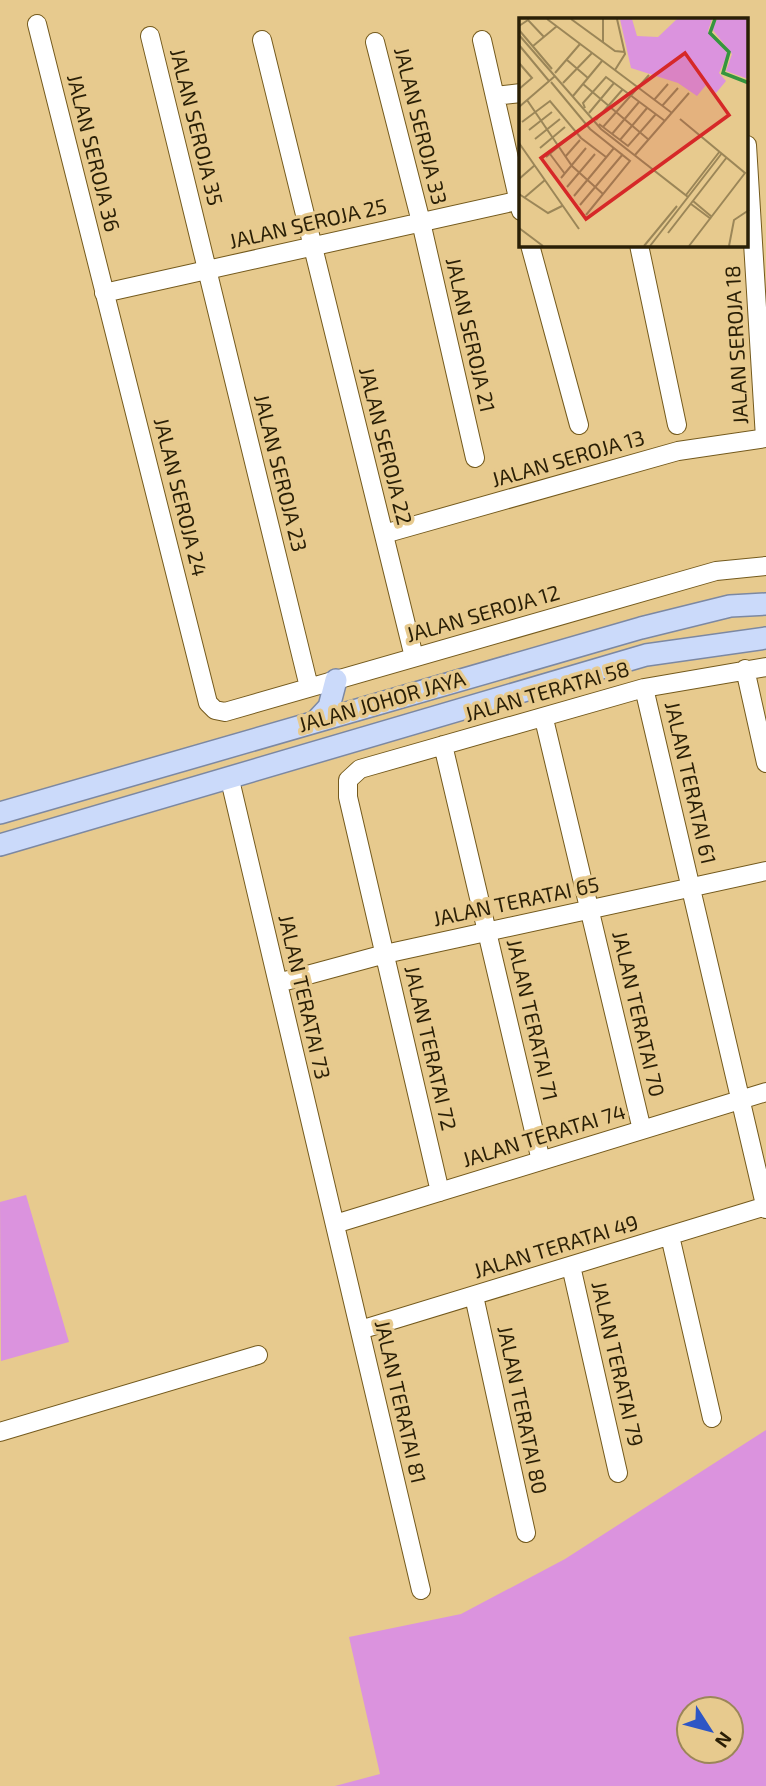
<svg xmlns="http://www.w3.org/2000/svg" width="766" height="1786" font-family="'Exo 2',sans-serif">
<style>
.green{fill:#db93de;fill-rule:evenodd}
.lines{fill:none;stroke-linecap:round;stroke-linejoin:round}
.minor-casing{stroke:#745a1d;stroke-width:20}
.major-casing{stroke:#7c88a2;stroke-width:24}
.minor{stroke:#fff;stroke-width:18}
.major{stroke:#cbdafa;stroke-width:21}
.labels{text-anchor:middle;stroke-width:7;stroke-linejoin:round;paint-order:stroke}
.street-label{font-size:21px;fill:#2a1f06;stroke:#e7ca8e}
.inset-river{fill:none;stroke:#35953f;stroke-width:3.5}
.inset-road{fill:none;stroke:#9b8658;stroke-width:2}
.view{fill:#d62828;fill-opacity:0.15;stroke:#d62828;stroke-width:3.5}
.inset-edge{fill:none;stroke:#2a1f06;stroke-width:3.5}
</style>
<rect width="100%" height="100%" fill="#e7ca8e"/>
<path class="green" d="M26,1195L69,1342L1,1361L0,1202Z
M766,1430V1786H335L380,1774L349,1637L461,1614L565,1559ZM689,1709H731V1751H689Z"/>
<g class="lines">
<g class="minor-casing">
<path id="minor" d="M37,24L208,703L215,710L225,712L716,571L766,566
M150,36L309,687
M262,40L414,657
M482,40L521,211
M375,42L421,222L475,458
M495,96L521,93
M747,145L765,438
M530,245L579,425
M639,245L677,425
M104,293L521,200
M384,534L678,451L766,438
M745,669L766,763
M644,688L766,1209
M544,719L642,1130
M443,745L541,1161
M230,780L421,1590
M278,983L385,954L766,871
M440,1192L348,797V780L360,769L644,688L766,667
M335,1224L766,1092
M670,1236L712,1418
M571,1266L618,1473
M474,1296L526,1533
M360,1330L766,1206
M0,1432L258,1355"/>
</g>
<g class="major-casing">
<path id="major" d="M316,721L329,707L336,680
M0,813L641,628L730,606L766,604
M0,845L646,655L766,638"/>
</g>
<use href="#minor" class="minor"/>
<use href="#major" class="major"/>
</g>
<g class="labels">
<g class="street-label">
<text transform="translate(420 126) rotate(76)" y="7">JALAN SEROJA 33</text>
<text transform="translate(196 127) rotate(76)" y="7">JALAN SEROJA 35</text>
<text transform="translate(93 153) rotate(76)" y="7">JALAN SEROJA 36</text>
<text transform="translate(308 224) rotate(-13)" y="7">JALAN SEROJA 25</text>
<text transform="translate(470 335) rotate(77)" y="7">JALAN SEROJA 21</text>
<text transform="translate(737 345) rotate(-93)" y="7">JALAN SEROJA 18</text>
<text transform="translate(385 446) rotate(76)" y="7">JALAN SEROJA 22</text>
<text transform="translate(568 459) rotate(-16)" y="7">JALAN SEROJA 13</text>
<text transform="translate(280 473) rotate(76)" y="7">JALAN SEROJA 23</text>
<text transform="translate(180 497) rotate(76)" y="7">JALAN SEROJA 24</text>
<text transform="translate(483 614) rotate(-16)" y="7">JALAN SEROJA 12</text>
<text transform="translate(547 692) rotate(-16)" y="7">JALAN TERATAI 58</text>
<text transform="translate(382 702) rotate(-16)" y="7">JALAN JOHOR JAYA</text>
<text transform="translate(690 783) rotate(77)" y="7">JALAN TERATAI 61</text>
<text transform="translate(516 902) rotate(-12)" y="7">JALAN TERATAI 65</text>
<text transform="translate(304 997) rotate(77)" y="7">JALAN TERATAI 73</text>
<text transform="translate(638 1014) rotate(77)" y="7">JALAN TERATAI 70</text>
<text transform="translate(532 1020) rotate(77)" y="7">JALAN TERATAI 71</text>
<text transform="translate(430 1048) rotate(77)" y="7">JALAN TERATAI 72</text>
<text transform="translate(544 1136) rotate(-17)" y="7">JALAN TERATAI 74</text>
<text transform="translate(556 1247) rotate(-17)" y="7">JALAN TERATAI 49</text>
<text transform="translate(617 1364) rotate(77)" y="7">JALAN TERATAI 79</text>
<text transform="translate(400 1402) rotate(77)" y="7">JALAN TERATAI 81</text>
<text transform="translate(522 1410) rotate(78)" y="7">JALAN TERATAI 80</text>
</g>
</g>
<g transform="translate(519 18)">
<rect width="229" height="229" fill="#e7ca8e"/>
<path d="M101,1H113L118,18L139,19L158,1H193L189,13L209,36L200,55L207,63L197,75L187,67L178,78L159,65L112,50ZM198,1H229V61L207,53L213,36L193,11Z" fill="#db93de"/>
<path class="inset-river" d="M196,1L191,15L210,34L204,55L230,65"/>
<path class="inset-road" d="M28,1L153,95M52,1L96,33L106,34M84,1V24M0,8L9,2L25,19M0,12L33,51M0,17L82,111L169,179L131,228M0,27L30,63M14,28L38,8M48,42L69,60M0,45L13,60L0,71M96,52L106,36L98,1M36,55L61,26M32,64L71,111L111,143L67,197M44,65L73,35M64,66L130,122M54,78L83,43M8,82L53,148L84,176M135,82L149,66M143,88L159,70M0,89L36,58M66,90L64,85L87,59L146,103M70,95L95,65M161,101L226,155L170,228M77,102L104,71M3,104L31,83L62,120L87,139M80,106L109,128L137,96M84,109L130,57M10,112L33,94M93,116L120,84M16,121L41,101M101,122L128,90M0,125L60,211M21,130L46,109M31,136L46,156M116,137L170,75M27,139L57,114M46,139L61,122M42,160L67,130M0,161L16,147M48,169L76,136M0,176L29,195L43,188M167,177L201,133M55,178L95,130M169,179L203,135M5,180L26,162M174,183L193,199M172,186L192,201M61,187L104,136M0,210L24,228M149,215L208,139M125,228L158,188M210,228L215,202L230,192"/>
<path class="view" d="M166,35L210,97L67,201L22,140Z"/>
<rect width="229" height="229" class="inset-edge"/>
</g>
<g transform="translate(710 1730) rotate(126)"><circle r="33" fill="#e7ca8e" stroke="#9b8658" stroke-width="2"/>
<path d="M0-5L12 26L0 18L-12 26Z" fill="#2d56c5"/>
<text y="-10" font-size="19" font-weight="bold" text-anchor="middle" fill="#2a1f06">N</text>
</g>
</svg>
